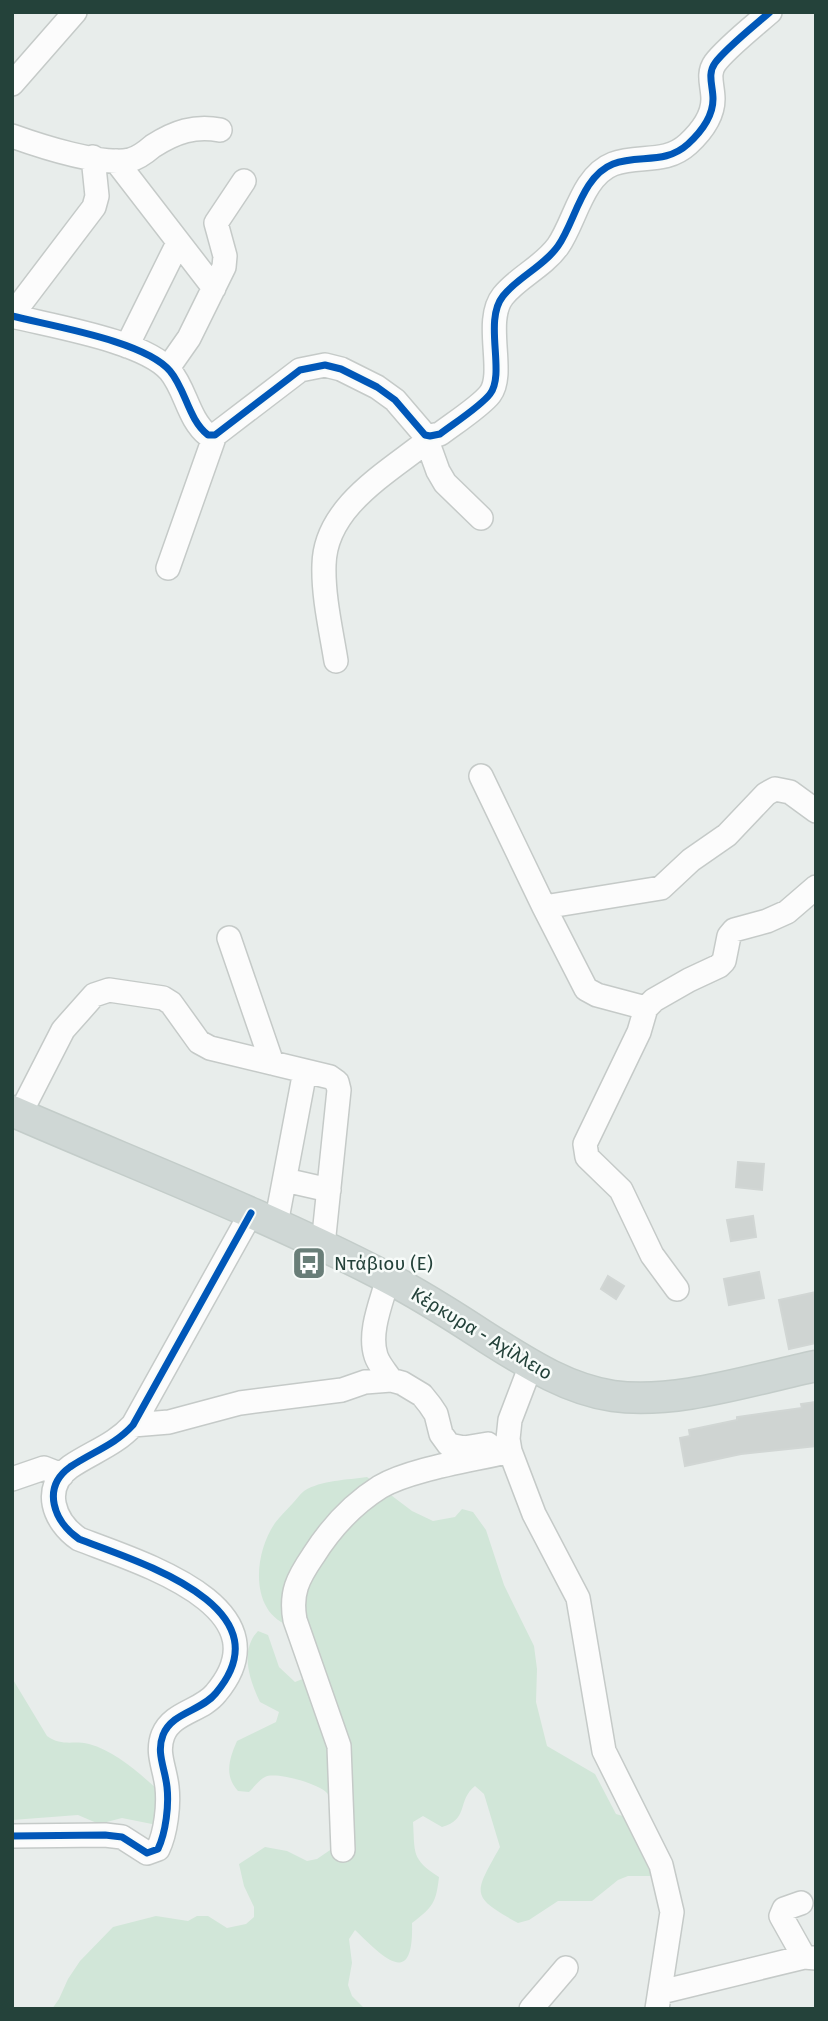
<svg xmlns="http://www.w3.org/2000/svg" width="828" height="2021" font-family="'Fira Sans',sans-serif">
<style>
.green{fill:#d1e6d8}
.building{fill:#cfd4d2;stroke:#d1d6d4;stroke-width:2}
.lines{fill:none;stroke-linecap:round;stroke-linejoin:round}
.minor-casing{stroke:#c5cac8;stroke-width:26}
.major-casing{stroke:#c3ccc9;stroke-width:33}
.minor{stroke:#fcfcfc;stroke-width:23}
.major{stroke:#cfd7d5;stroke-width:30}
.cycleway-casing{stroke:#f7fbf9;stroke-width:11}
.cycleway{stroke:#0057b8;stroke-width:7}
.labels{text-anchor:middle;stroke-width:5;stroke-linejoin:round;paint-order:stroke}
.poi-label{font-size:19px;fill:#24423a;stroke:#f7fbf9;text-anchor:start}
.street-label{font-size:19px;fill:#24423a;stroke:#f7fbf9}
</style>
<rect width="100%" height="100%" fill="#e8edeb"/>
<path class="green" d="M367,1477L412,1511L433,1521L455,1517L462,1509L473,1512L486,1530L504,1585L534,1646L537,1669L536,1702L547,1746L595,1774L616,1814L626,1817L652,1876H628L618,1880L592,1901H558L529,1920L518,1923C469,1896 474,1894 500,1847L484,1794L475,1786C457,1800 469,1820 442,1827L423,1816L413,1822C415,1853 411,1859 439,1877C436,1903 433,1907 412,1923C414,1990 383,1957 355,1930L349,1939L352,1963L348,1985L352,1996L365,2009H52L59,1999L68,1979L80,1961L113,1927L156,1916L188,1921L197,1916H208L227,1928L246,1924L254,1917V1907L244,1886L239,1864L265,1847L287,1851L307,1861L317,1859L336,1846C337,1829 338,1808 327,1793C320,1784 275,1771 265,1777C259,1780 253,1788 249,1792L238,1791C224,1776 229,1759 237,1741L276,1722L279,1712L260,1702C250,1681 239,1651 258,1631L268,1635L279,1667L295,1682L315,1674L293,1627C249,1615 253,1555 275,1523C280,1516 287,1510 293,1503C296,1500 300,1494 304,1491C321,1480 348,1480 367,1477Z
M12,1678L47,1736C62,1747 73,1740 89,1744C115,1751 138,1772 158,1790L157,1825L122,1818L99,1824L78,1815L12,1820Z"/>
<path class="building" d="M738,1162L764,1164L762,1190L736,1187Z
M753,1216L756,1237L731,1241L727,1220Z
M759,1272L764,1298L729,1305L724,1279Z
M608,1276L624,1286L616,1299L601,1289Z
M816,1292V1343L789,1349L779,1300Z
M816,1402V1446L741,1454L685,1466L680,1438L690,1436L689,1430L737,1420V1417L802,1408L801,1404Z"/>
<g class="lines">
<g class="minor-casing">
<path id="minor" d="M12,84L75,12
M12,136C40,146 101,166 130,160C138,158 146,152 153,146C175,132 195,125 220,130
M116,161L214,288
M12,315L94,207L97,196L93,157
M12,316C51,326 145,341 170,371C186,390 188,419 208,435H215L300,370L325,365L341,369L377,387L395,400L425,435L430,436L440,434C453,424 481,406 490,394C506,373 483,321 503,296C518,277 543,267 558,246C575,222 582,176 613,164C639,154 665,165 688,144C701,132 713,117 713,99C713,86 707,74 715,63C725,49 755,25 770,12
M127,346L178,243
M168,368L189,338L224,267L225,256L216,223L244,181
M425,435L438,471L445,483L481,518
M168,568L215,435
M336,661C331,630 323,596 324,565C325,507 387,473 427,441
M481,776L544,907
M229,938L272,1063
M646,1008L597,995L586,989L544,907L661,888L691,860L727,835L766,794L775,789L790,792L816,811
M20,1114L63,1030L94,995L109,990L163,998L171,1003L199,1042L210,1048L330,1077L337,1082L339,1090L323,1245
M285,1180L329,1190
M276,1224L305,1071
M388,1278C382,1301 368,1332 376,1356C379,1365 386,1372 391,1380
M677,1289L652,1255L621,1190L587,1157L585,1144L639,1032L646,1008L654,1000L689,980L719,966L724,961L729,936L734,930L767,921L787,912L816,887
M531,1365L510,1420L508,1439L510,1451L534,1514L578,1598L604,1751L661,1865L672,1912L657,2009
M133,1425L169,1422L240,1403L342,1390L365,1382L391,1380L402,1383L422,1395L430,1405L436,1414L441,1434L449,1445L464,1448L488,1444
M12,1479L44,1468L62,1475
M12,1836L105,1835L122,1837L147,1853L158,1849C166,1832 169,1805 167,1787C165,1768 156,1753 163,1735C172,1712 202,1711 216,1693C289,1606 135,1561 79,1539C54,1522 41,1488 70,1467C92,1452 115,1445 133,1425L251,1213
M343,1850L339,1746L295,1620C290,1593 298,1578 313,1556C330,1529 353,1504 380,1487C410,1469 474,1460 510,1451
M801,1903L784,1909L781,1916L804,1957L816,1958
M661,1992L804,1957
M531,2009L566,1968"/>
</g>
<g class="major-casing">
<path id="major" d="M12,1111C136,1165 264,1214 384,1276C419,1294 452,1315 484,1336C524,1361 565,1389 613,1396C676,1405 753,1379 816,1366"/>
</g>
<use href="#minor" class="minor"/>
<use href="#major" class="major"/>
<g class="cycleway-casing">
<path id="cycleway" d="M12,316C51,326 145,341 170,371C186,390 188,419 208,435H215L300,370L325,365L341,369L377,387L395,400L425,435L430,436L440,434C453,424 481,406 490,394C506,373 483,321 503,296C518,277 543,267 558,246C575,222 582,176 613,164C639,154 665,165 688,144C701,132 713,117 713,99C713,86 707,74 715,63C725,49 755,25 770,12
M12,1836L105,1835L122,1837L147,1853L158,1849C166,1832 169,1805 167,1787C165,1768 156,1753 163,1735C172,1712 202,1711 216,1693C289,1606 135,1561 79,1539C54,1522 41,1488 70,1467C92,1452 115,1445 133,1425L251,1213"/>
</g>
<use href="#cycleway" class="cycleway"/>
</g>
<defs>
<g id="bus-square" transform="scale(1.75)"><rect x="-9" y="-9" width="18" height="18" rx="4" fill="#697e78" stroke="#f7fbf9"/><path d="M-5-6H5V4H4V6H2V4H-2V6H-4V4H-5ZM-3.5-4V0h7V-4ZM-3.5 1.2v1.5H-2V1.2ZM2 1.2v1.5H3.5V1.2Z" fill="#fff"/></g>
</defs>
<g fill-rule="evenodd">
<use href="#bus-square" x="309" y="1263"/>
</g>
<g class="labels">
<g class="poi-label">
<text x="334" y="1270">Ντάβιου (E)</text>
</g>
<g class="street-label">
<text transform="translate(482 1333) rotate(31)" y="7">Κέρκυρα - Αχίλλειο</text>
</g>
</g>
<rect width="828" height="2021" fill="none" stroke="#24423a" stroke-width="28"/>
</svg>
